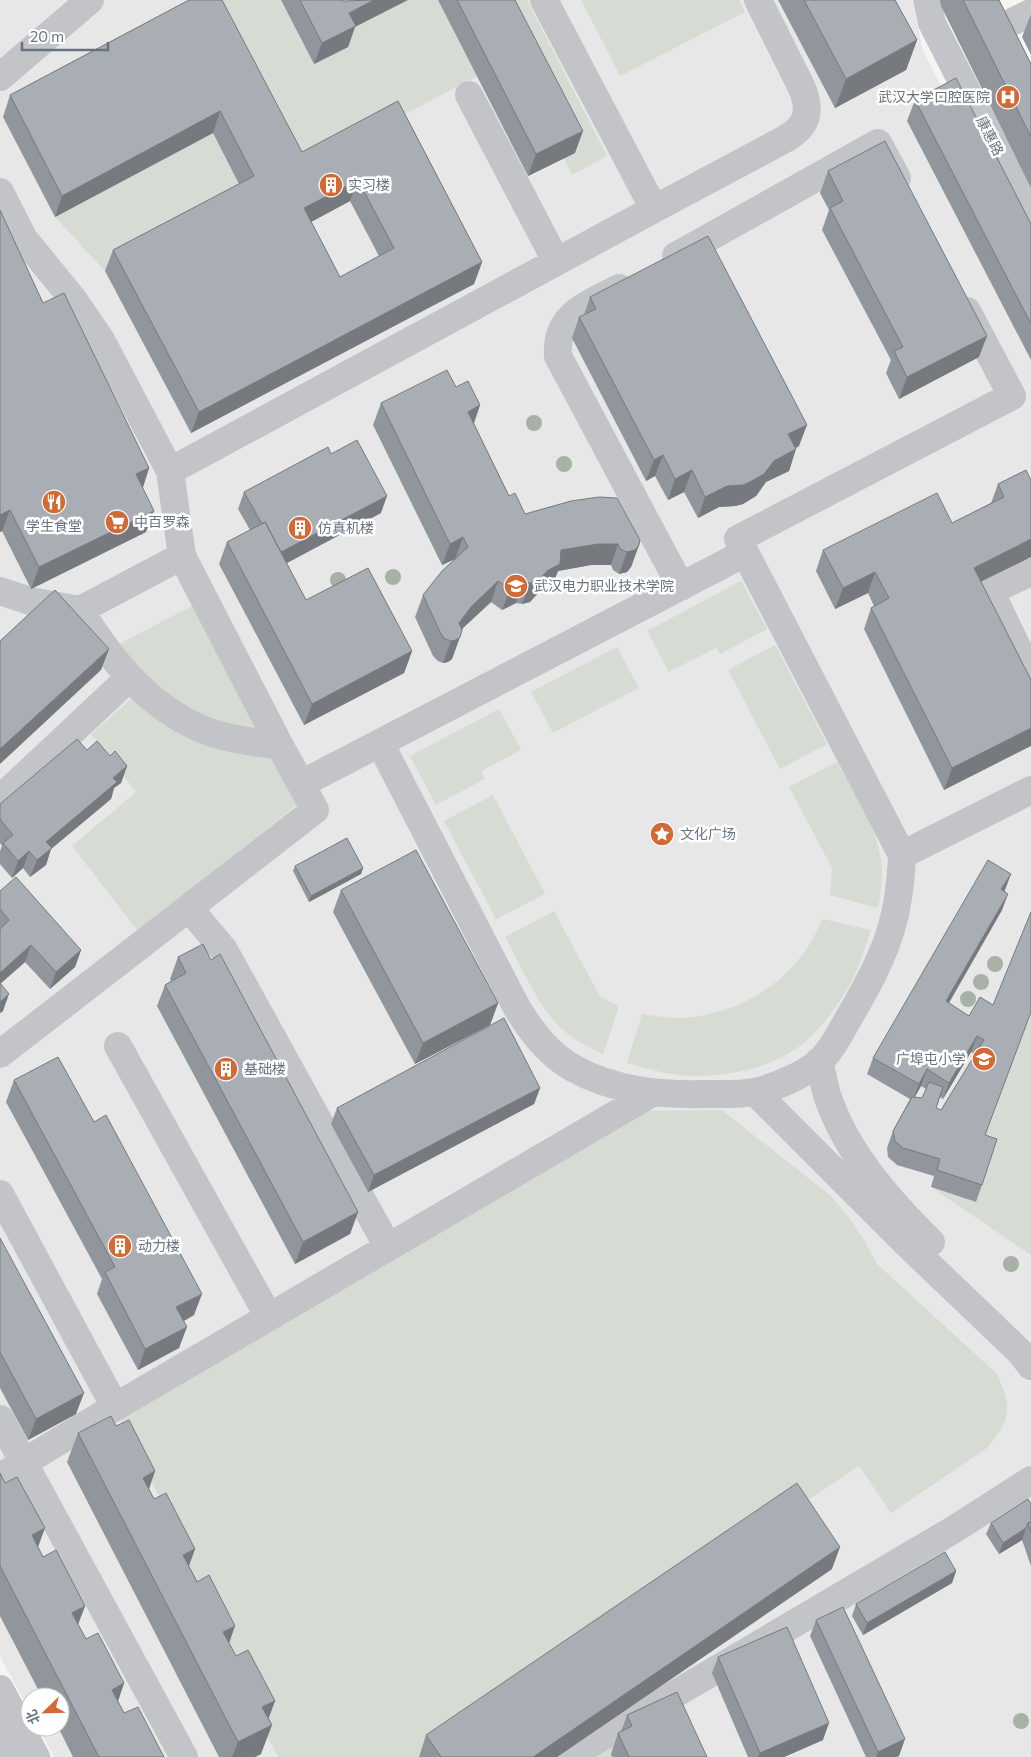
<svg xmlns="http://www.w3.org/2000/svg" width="1031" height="1757" font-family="Commissioner,'Noto Sans SC',sans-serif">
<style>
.built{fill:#e6e7e6}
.green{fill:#d6dcd4}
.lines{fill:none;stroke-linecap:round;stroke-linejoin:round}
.minor{stroke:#c2c4c8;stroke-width:28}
.tree{fill:#a7b1a5}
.wall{fill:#90969b;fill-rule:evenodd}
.shaded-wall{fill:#767a7e}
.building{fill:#a8aeb4;stroke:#767a7e;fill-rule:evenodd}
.labels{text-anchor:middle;stroke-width:5;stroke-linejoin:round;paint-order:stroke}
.poi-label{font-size:14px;fill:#687381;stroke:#fff;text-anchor:start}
.street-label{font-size:14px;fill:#687381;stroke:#fff}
</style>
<rect width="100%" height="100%" fill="#f5f6f3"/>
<path class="built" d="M0,0H912L923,51L1031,261V1757H54L38,1727H60V1697H30V1712L0,1656Z"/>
<path class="green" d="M221,0H281L341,34L408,0H438L477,76L294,173Z
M495,0H527L607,156L572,175L564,158L574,153Z
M581,0H739L745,12L620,76Z
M213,133L246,197L105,271L55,217Z
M741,581L767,629L720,654L716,648L669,672L647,631Z
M192,606L297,805L138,931L72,846L136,792L91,734L151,682L119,644Z
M775,645L827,744L780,769L728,670Z
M617,647L639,688L553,733L531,692Z
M499,709L521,750L481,771L485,779L436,805L410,756Z
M837,762C853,792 877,826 881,861C883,877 881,893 878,908L830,895L832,868L789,787Z
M493,795L545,894L496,919L444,821Z
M554,911L597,991L602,998L619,1006L603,1055C589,1047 576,1041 564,1031C539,1010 521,965 505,937Z
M823,919L871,930C865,947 860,965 852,980C840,1003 825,1024 806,1041C774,1070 713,1081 672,1074C657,1072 642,1067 627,1063L642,1014C655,1016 668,1018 681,1018C726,1016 771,994 799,959C809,947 816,933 823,919Z
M1031,1013V1255L931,1187L975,1202L982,1142Z
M722,1110L831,1196L850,1219L864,1240L877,1264L996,1373C1013,1406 1011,1420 987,1448L891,1513L859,1466L793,1510L832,1569L658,1688L611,1755L612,1757H278L199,1605L169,1515L119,1418L642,1111Z"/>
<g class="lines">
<path class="minor" d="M927,0L932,23L1031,217
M1014,21L1031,13
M0,77L90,0
M469,95L556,261
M0,192L24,239L73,299L101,340L170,471L182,556L280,746L301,784L745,553
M654,209L787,138C808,125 811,111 802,88L758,0
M676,256L878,143L897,178
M619,288C588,305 555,314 558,356L681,587
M170,471L654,209L544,0
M1031,572L990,591L1031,676
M0,591L30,601L80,610L182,556
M80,610C112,662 152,712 212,733C233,740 257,742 280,746
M380,743L517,1008C532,1032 548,1054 573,1068C614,1091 660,1095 705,1094C722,1094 738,1095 754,1092C774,1088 804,1075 819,1062C831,1051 839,1035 847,1021C864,992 885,955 893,922C899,900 901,878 902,855L738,539L1012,396L967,311
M0,799L129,678
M902,855L1031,790
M189,908L224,950L388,1247
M118,1046L269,1317
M0,1054L315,810L301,784
M819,1061C822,1073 824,1084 827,1095C846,1152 889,1201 931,1242
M755,1092L907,1244L1020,1352L1031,1366
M0,1194L115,1407
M0,1419L184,1757
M0,1477L115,1407L652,1093
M0,1689L36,1757
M0,1729L13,1757
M573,1754L953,1530L1031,1480"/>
</g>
<g class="tree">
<circle cx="534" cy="423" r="8"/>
<circle cx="564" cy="464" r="8"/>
<circle cx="393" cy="577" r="8"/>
<circle cx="338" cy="580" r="8"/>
<circle cx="995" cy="964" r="8"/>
<circle cx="981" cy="982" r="8"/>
<circle cx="968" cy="999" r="8"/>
<circle cx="1011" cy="1264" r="8"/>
<circle cx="1021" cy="1721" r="8"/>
</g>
<path class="wall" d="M189,0L302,152L398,101L482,262L474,284L191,433L105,271L113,250L239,184L213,133L55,217L3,117L10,95ZM350,201L379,256L340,277L311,222Z
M281,0H343L355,27L348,47L314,64Z
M438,0H515L575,153L528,176Z
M778,0H895L917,40L906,70L835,108Z
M940,0H999L1031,64V188L941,6Z
M1031,14V55L1022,37Z
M915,100L1031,224V360L907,121Z
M828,171L979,357L899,399L886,373L891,360L822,230L829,210L820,193Z
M0,210L43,303L149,468L143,487L146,532L31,589L2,531L0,532Z
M590,297L799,446L796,448L789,471L766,482L756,496L743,504L735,506L719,507L698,518L684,492L668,500L655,476L646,481L572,338L579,317L584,315Z
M456,387L480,405L474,424L509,496L525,514L639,545L631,567L627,572L619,574L613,570L611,565H591L558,571L552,586L539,592L530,602L522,604L516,603L502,610L491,602L463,628L452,659L448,662L443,663L438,661L433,656L415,617L423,595L455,559L442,565L373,425L381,403Z
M331,454L381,513L286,563L306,600L412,651L404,673L304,725L219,564L227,542L250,530L238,509L244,492Z
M1026,470L981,582L1031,680L944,790L864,629L871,608L874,606L868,593L835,609L816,571L823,550L952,523L991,503L998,484Z
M87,750L110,756L127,766L121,783L114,788L111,799L51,849L46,865L30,877L23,868L12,878L0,864V851L2,846L0,843V804Z
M295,866L363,868L361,874L309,902L293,871Z
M341,890L498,1003L490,1025L415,1064L333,912Z
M0,891L81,950L75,967L50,989L25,962L0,984L3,1011L0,1013Z
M1004,891L1002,910L949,1003L969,1016L993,1005L987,1130L985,1135L982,1185L976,1202L931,1187L934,1176L897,1165L888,1157L887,1148L893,1131L910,1099L867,1074L873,1058ZM971,1052L975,1055L941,1110L936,1108L940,1097L943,1099ZM921,1086L926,1089L922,1098L915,1097Z
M178,957L211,960L358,1212L350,1234L295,1264L157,1006L165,985L171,981L170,979Z
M14,1080L194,1315L184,1321L179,1348L138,1370L97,1294L102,1279L6,1102Z
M540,1088L534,1104L368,1192L331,1124L337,1108Z
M0,1238L76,1414L28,1440L0,1388Z
M116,1426L155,1471L149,1489L154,1499L195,1549L189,1566L236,1656L275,1701L268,1719L261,1754L255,1757H219L67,1462L78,1433Z
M0,1473L43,1557L85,1606L78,1624L86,1639L124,1683L118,1701L124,1713L164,1757H73L58,1727H60V1697H42L0,1616Z
M1031,1504V1566L1022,1540L999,1554L986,1534L991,1523Z
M832,1569L557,1757H419L426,1735Z
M956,1571L952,1583L863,1635L852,1616L856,1604Z
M816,1620L899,1756L896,1757H866L810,1636Z
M718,1657L823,1740L784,1757H748L712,1673Z
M627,1715L707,1757H612L611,1754L618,1733L621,1732Z"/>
<path class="shaded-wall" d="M374,0H408L355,27L348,47L314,64L322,43L349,13Z
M917,40L906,70L835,108L846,79Z
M220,111L213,133L55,217L62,196Z
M583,131L575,153L528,176L536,154Z
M358,180L350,201L296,230L304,208Z
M482,262L474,284L191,433L199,412Z
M987,336L979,357L899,399L907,377Z
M480,405L472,427L468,412Z
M807,425L799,446L781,456L788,434Z
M796,449L789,471L766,482L756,496L743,504L735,506L719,507L698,518L705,497Z
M663,455L655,476L646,481L654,460Z
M149,468L142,490L136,474Z
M692,470L684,492L668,500L675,479Z
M387,496L381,513L272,571L278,554Z
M10,510L2,531L0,532V515Z
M154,511L146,532L31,589L39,567Z
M463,537L455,559L442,565L450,544Z
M1031,539V557L966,589L974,568Z
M598,544H618L611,565H591L558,571L552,586L539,592L530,602L522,604L530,583L547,571L561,550Z
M639,545L631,567L627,572L619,574L627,552Z
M875,572L868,593L835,609L843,588Z
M498,581L491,602L463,628L455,640L460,637L452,659L448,662L443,663L451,641L459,623L471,607Z
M523,582L516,603L502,610L510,589Z
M109,649L101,670L0,764V749Z
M412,651L404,673L304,725L312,704Z
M1031,728V746L944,790L952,768Z
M127,766L121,783L114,788L111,799L51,849L46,865L30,877L37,860L46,842L113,778Z
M29,851L23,868L12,878L18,861Z
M363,868L361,874L309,902L311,896Z
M1011,874L1005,890L995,906L1001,889Z
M1008,894L1002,910L940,1018L946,1001Z
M31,945L25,962L0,984V973Z
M81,950L75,967L50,989L56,972Z
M9,994L3,1011L0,1013V1002Z
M498,1003L490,1025L415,1064L423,1043Z
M977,1036L971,1052L943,1099L949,1083Z
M927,1069L921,1086L912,1101L919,1084Z
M540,1088L534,1104L368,1192L374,1175Z
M358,1212L350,1234L295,1264L303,1242Z
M202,1294L194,1315L169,1329L176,1307Z
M187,1327L179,1348L138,1370L145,1349Z
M84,1393L76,1414L28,1440L36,1419Z
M155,1471L145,1500L143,1478Z
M45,1528L34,1558L32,1535Z
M1026,1528L1022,1540L999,1554L1003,1543Z
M840,1547L832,1569L557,1757H533Z
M195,1549L184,1578L183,1555Z
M956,1571L952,1583L863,1635L867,1623Z
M85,1606L74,1635L72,1613Z
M235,1626L225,1655L223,1632Z
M124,1683L114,1713L112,1690Z
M275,1701L265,1728L272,1725L261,1754L255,1757H232L238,1742L262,1707Z
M829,1723L823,1740L784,1757H758L760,1753Z
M905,1739L899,1756L896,1757H876L878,1752Z"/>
<path class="building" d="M189,0H222L302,152L398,101L482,262L199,412L113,250L254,176L220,111L62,196L10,95ZM358,180L394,248L340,277L304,208Z
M300,0H343V1L374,0L349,13L356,26L322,43Z
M457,0H515L583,131L536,154Z
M804,0H895L917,40L846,79Z
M963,0H999L1031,64V137Z
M956,78L1031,224V324L915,100Z
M885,141L987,336L907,377L894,351L903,347L830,208L843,201L828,171Z
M0,210L43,303L64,293L149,468L136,474L154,511L39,567L10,510L0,515Z
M708,236L807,425L788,434L796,449L774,461L764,474L750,482L743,485L727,486L705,497L692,470L675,479L663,455L654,460L579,317L596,309L590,297Z
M447,370L456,387L468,381L480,405L468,412L509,496L515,493L525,514L571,501L599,497L617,498L640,540L639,545L635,550L627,552L620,549L618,544H598L561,550L560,564L547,571L538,581L530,583L523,582L510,589L498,581L471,607L459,623L462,630L460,637L456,640L451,641L445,639L441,634L423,595L442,571L468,547L463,537L450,544L381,403Z
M357,440L387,496L281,552L265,522L262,524L244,492L328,447L331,454Z
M1026,470L1031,480V539L974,568L1031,680V728L952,768L871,608L889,598L875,572L843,588L823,550L937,493L952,523L1004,497L998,484Z
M265,522L306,600L368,568L412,651L312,704L227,542Z
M55,590L109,649L0,749V641Z
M77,739L87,750L97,741L110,756L115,751L127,766L113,778L117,782L46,842L52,848L37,860L29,851L18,861L3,843L13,835L0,819V804Z
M347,838L363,868L311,896L295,866Z
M416,850L498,1003L423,1043L341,890Z
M988,860L1011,874L1001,889L1008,894L946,1001L969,1016L980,997L993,1005L1031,912V1012L985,1135L997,1139L982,1185L937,1170L940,1159L903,1148L895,1141L893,1131L912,1097L922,1098L929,1082L943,1087L936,1108L941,1110L984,1040L977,1036L949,1083L927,1069L919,1084L873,1058Z
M16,877L81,950L56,972L31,945L0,973V929L9,920L0,909V891Z
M203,944L211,960L220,954L358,1212L303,1242L165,985L186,973L178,957Z
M0,983L9,994L0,1002Z
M504,1018L540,1088L374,1175L337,1108Z
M58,1057L94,1122L106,1115L202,1294L176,1307L187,1327L145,1349L105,1272L115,1267L14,1080Z
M0,1238L84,1393L36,1419L0,1352Z
M111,1416L116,1426L129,1420L155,1471L143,1478L154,1499L166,1493L195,1549L183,1555L197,1582L209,1575L235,1626L223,1632L236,1656L248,1650L275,1701L262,1707L272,1725L238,1742L78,1433Z
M0,1473L5,1483L17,1477L45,1528L32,1535L43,1557L56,1550L85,1606L72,1613L86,1639L98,1633L124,1683L112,1690L124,1713L138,1707L164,1757H99L0,1566Z
M797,1483L840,1547L533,1757H441L426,1735Z
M1028,1499L1031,1504V1522L1028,1523L1026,1528L1003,1543L991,1523Z
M1031,1522V1532L1028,1523Z
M945,1552L956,1571L867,1623L856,1604Z
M843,1607L905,1739L878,1752L816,1620Z
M787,1627L829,1723L760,1753L718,1657Z
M677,1692L707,1757H629L618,1733L632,1726L627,1715Z"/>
<defs>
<g id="hospital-disc" transform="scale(1.25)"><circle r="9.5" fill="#d26a36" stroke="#fff"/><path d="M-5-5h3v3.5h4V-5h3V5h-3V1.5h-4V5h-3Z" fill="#fff"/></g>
<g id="building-disc" transform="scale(1.25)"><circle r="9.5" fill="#d26a36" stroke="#fff"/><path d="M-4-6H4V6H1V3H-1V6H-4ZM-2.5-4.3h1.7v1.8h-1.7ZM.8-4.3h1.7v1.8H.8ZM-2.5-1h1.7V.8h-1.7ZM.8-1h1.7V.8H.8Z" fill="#fff"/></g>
<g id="restaurant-disc" transform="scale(1.25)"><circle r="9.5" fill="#d26a36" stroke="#fff"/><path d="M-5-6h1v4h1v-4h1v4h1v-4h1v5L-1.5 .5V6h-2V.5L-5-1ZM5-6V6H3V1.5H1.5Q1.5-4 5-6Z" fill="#fff"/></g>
<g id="supermarket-disc" transform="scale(1.25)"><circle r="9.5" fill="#d26a36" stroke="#fff"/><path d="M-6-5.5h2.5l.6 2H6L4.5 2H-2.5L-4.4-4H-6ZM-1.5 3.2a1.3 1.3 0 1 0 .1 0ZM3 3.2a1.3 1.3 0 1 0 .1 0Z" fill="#fff"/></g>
<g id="university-disc" transform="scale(1.25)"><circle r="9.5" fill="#d26a36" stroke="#fff"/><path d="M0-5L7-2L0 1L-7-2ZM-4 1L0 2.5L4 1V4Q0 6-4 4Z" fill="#fff"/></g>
<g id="sight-disc" transform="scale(1.25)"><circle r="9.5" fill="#d26a36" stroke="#fff"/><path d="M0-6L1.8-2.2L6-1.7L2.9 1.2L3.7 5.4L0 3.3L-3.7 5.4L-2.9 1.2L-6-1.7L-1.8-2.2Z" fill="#fff"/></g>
<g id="school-disc" transform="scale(1.25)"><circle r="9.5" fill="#d26a36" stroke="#fff"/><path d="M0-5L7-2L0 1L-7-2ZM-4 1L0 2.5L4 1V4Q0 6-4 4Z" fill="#fff"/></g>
</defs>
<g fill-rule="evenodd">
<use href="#hospital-disc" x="1008" y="97"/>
<use href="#building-disc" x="331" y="185"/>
<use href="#restaurant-disc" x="54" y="502"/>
<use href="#supermarket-disc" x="117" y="522"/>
<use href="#building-disc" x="300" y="528"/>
<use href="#university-disc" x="516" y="586"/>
<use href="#sight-disc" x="662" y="834"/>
<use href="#school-disc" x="984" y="1059"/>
<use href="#building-disc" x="226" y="1069"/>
<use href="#building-disc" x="120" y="1246"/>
</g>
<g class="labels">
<g class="poi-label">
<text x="990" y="102" text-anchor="end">武汉大学口腔医院</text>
<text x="348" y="190">实习楼</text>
<text x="134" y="527">中百罗森</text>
<text x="54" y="531" text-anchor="middle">学生食堂</text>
<text x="318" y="533">仿真机楼</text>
<text x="534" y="591">武汉电力职业技术学院</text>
<text x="680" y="839">文化广场</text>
<text x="966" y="1064" text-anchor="end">广埠屯小学</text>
<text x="244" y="1074">基础楼</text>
<text x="138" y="1251">动力楼</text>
</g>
<g class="street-label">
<text transform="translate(990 136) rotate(63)" y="5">康惠路</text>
</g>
</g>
<g transform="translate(45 1712) rotate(247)"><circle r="24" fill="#ffffff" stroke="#c3c7cd"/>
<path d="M0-4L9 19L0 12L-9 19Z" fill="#d26a36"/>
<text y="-8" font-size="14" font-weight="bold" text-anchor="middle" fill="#687381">北</text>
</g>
<path d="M22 42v8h86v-8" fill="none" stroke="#687381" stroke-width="2.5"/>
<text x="30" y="42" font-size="15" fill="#687381" stroke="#ffffff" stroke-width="4" paint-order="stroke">20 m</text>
</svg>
